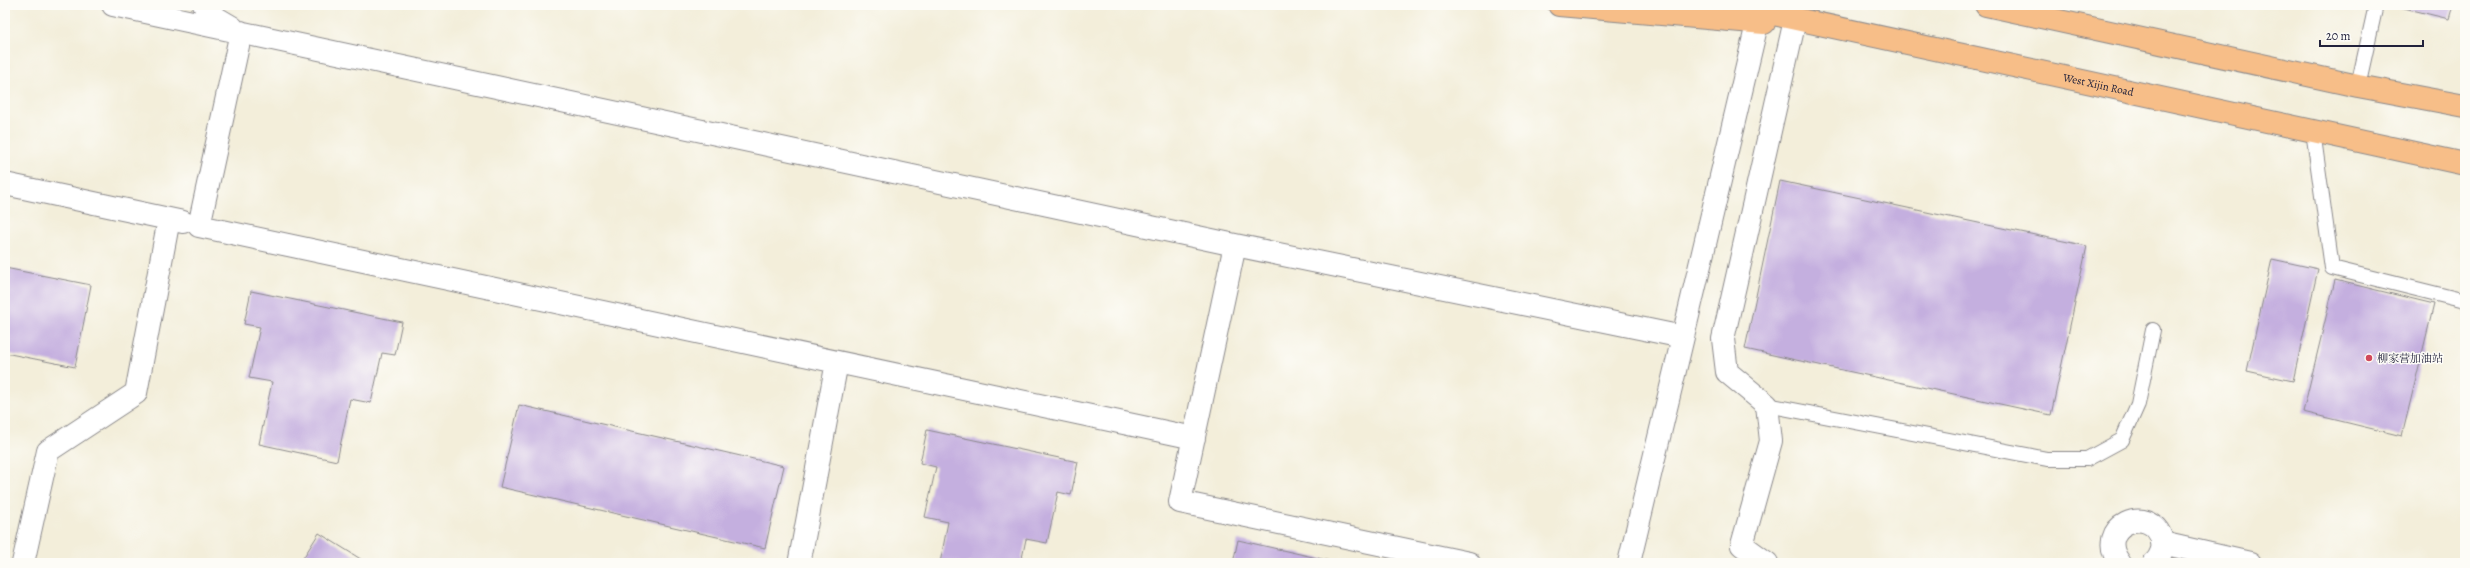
<svg xmlns="http://www.w3.org/2000/svg" width="2470" height="568" font-family="Alegreya,'Noto Serif SC',serif">
<style>
.building{fill:#c4afdf}
.lines{fill:none;stroke-linecap:round;stroke-linejoin:round}
.service-casing{stroke:#8a888a;stroke-width:16}
.minor-casing{stroke:#8a888a;stroke-width:24}
.primary-casing{stroke:#8a888a;stroke-width:24}
.service{stroke:#fff;stroke-width:14}
.minor{stroke:#fff;stroke-width:22}
.primary{stroke:#f7be88;stroke-width:22}
.poi-dot{fill:#d1495b;stroke:#fdfcf7;stroke-width:1.5}
.labels{text-anchor:middle;stroke-width:3;stroke-linejoin:round;paint-order:stroke}
.street-label{font-size:11px;fill:#22223b;stroke:#fdfcf7}
.poi-label{font-size:11px;fill:#22223b;stroke:#fdfcf7;text-anchor:start}
</style>
<rect width="100%" height="100%" fill="#fdfcf7"/>
<filter id="ink" filterUnits="userSpaceOnUse"><feTurbulence type="fractalNoise" baseFrequency=".025" numOctaves="2"/><feDisplacementMap in="SourceGraphic" scale="8" xChannelSelector="R" yChannelSelector="G"/><feConvolveMatrix kernelMatrix="1 2 1 2 8 2 1 2 1" color-interpolation-filters="sRGB"/></filter>
<filter id="wash" filterUnits="userSpaceOnUse"><feTurbulence type="fractalNoise" baseFrequency=".012" numOctaves="4" result="noise"/><feDisplacementMap in="SourceGraphic" scale="16" xChannelSelector="R" yChannelSelector="G"/><feGaussianBlur stdDeviation="0.9" result="paint"/><feColorMatrix in="noise" values="0 0 0 0 0 0 0 0 0 0 0 0 0 0 0 0 0 1.4 0 .05"/><feComposite in="paint" operator="in"/></filter>
<g filter="url(#wash)">
<rect width="100%" height="100%" fill="#f3eeda"/>
<g id="blocks">
<path class="building" d="M2392,5H2453L2449,19Z
M1780,181L2087,246L2051,415L1745,349Z
M2272,259L2318,269L2293,381L2247,371Z
M5,268L91,285L75,367L5,353Z
M2335,280L2434,304L2402,436L2303,412Z
M251,291L402,322L395,355L382,353L371,403L350,399L337,461L259,444L272,382L249,378L260,327L244,324Z
M519,405L784,466L765,548L500,487Z
M927,430L1078,462L1071,495L1058,492L1047,543L1026,539L1021,563H940L948,522L925,517L936,467L920,463Z
M319,533L367,563H300Z
M1238,540L1335,562V563H1233Z"/>
</g>
</g>
<g filter="url(#ink)">
<use href="#blocks" fill-opacity="0" stroke="#8a888a" stroke-width="1"/>
<g class="lines">
<g class="service-casing">
<path id="service" d="M2358,86L2376,5
M2313,131L2332,268L2465,301
M1767,405L2047,459H2087L2122,440L2138,404L2153,330"/>
</g>
<g class="minor-casing">
<path id="minor" d="M113,5L1235,245L1683,337L1629,563
M204,5L215,17L232,27
M241,32L199,226L1194,438
M5,184L183,222
M1235,245L1180,502L1469,563
M1683,337L1757,24
M2162,543L2250,563
M800,559L837,362
M23,563L48,451L136,393L169,219
M1767,563L1742,545L1771,441L1767,405L1727,372L1723,339L1795,20
M2120,563C2092,527 2151,501 2162,540C2164,548 2160,558 2154,563"/>
</g>
<g class="primary-casing">
<g id="primary">
<path d="M1559,5L1764,23"/>
<path id="s1" d="M1732,5L2465,164"/>
<path d="M1986,5L2358,86L2465,106"/>
</g>
</g>
<use href="#service" class="service"/>
<use href="#minor" class="minor"/>
<use href="#primary" class="primary"/>
</g>
</g>
<circle class="poi-dot" cx="2369" cy="358" r="4"/>
<g class="labels">
<g class="street-label">
<text dy="4" stroke="none"><textPath href="#s1" startOffset="375">West Xijin Road</textPath></text>
</g>
<g class="poi-label">
<text x="2377" y="362">柳家营加油站</text>
</g>
</g>
<rect width="2470" height="568" fill="none" stroke="#fdfcf7" stroke-width="20"/>
<path d="M2320 40v6h103v-6" fill="none" stroke="#22223b" stroke-width="2"/>
<text x="2326" y="40" font-size="12" fill="#22223b" stroke="#fdfcf7" stroke-width="3" paint-order="stroke">20 m</text>
</svg>
